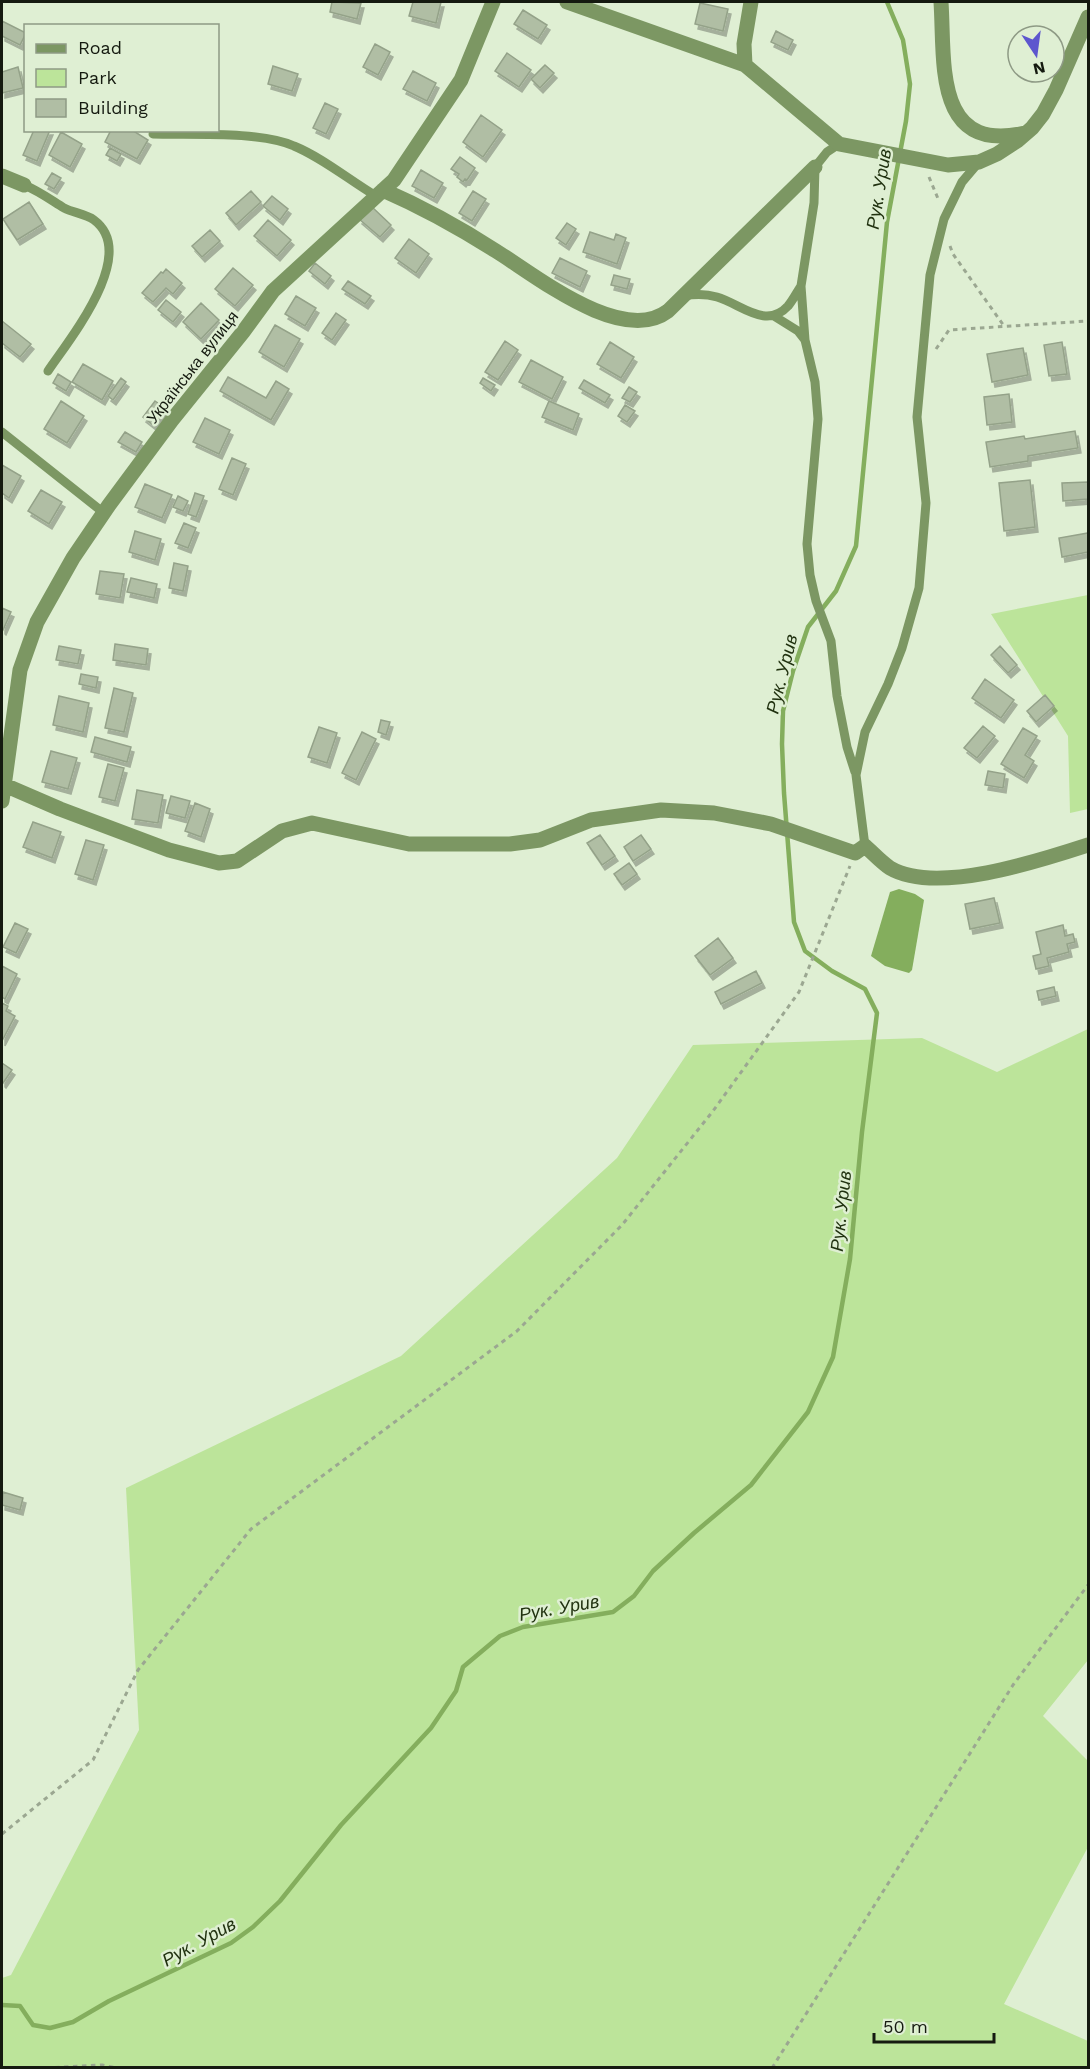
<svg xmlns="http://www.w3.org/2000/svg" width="1090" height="2069" font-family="'Work Sans',sans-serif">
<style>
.green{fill:#bce49a}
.water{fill:#84ae5d}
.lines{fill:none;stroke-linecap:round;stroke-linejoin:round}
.stream{stroke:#84ae5d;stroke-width:4.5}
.building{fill:#b0bea4;stroke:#94a289;stroke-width:1.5;filter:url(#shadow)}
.path{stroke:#9ba791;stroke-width:3;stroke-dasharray:4.5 4.5;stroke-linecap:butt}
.lane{stroke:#7c9763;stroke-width:9}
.street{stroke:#7c9763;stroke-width:15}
.labels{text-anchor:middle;stroke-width:5;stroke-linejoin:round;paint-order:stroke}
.street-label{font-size:16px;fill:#151a10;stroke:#dfefd3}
.water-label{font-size:18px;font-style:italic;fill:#213210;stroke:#dfefd3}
</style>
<defs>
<filter id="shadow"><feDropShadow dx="3" dy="5" stdDeviation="0" flood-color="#0004"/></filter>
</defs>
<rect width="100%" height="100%" fill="#dfefd3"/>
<path class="green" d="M1088,595V809L1070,813L1068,736L991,614Z
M1088,1029V1660L1043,1716L1088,1761V1847L1004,2004L1088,2041V2067H2V1978L11,1975L139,1730L126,1488L401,1356L617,1158L693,1045L922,1038L997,1072Z"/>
<path class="water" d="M899,889L915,894L924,900L912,970L909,973L885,966L871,956L890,892Z"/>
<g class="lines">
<path class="stream" d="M2,2005L20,2006L33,2025L50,2028L73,2022L109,2001L231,1943L253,1927L280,1901L341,1825L431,1728L456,1691L463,1667L500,1636L523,1627L613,1612L634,1596L653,1571L694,1533L751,1485L808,1412L833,1357L850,1259L862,1132L877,1013L865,989L832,971L805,951L794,922L784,793L782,744L783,711L793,671L808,627L836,591L856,546L887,222L906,121L910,84L903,40L887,2"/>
</g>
<path class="building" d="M332,2L361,3L357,19L330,12Z
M413,2H441L436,23L409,16Z
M700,3L728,9L723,31L695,24Z
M523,10L547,25L538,39L514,24Z
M2,21L26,33L20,45L2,36Z
M776,31L793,40L788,50L771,42Z
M375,44L390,52L378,75L363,67Z
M507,53L531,70L519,87L495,71Z
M545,65L554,73L540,88L531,79Z
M273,66L298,74L292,91L268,84Z
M18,67L23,88L2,93V72Z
M413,71L436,83L427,101L403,89Z
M325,103L338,109L326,134L313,128Z
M481,115L502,130L483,157L463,142Z
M34,130H50L37,161L23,155Z
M111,130H132L148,140L137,159L105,142Z
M61,132L82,144L70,167L49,155Z
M110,148L121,154L117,161L106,155Z
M460,157L475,168L467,180L465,179L463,182L457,177L459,174L451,169Z
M421,170L443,183L434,198L412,186Z
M52,173L61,178L54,189L45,184Z
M251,191L261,202L236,225L226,213Z
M473,191L486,199L472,221L459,213Z
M272,196L288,209L280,220L263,206Z
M29,202L43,224L17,240L3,219Z
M371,206L391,225L380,237L359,219Z
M268,220L291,240L277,256L254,236Z
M567,223L576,229L566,245L556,238Z
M210,230L220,241L202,257L192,246Z
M590,232L614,240L616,234L626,238L617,264L583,252Z
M409,239L429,254L416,273L395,258Z
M560,258L587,271L580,287L552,273Z
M315,263L331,276L325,284L309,271Z
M233,268L253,285L235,306L215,289Z
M166,269L182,283L173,294L166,288L153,302L142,293L161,272L163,273Z
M614,275L630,279L627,289L611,285Z
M348,281L371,296L365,304L342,289Z
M296,296L316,308L305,326L285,314Z
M166,300L181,312L173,322L158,310Z
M201,303L219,320L201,339L183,322Z
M336,313L346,320L332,340L322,333Z
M2,321L31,344L20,357L2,343Z
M275,325L300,339L284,367L259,352Z
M505,341L518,350L498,380L485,372Z
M610,342L634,357L621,378L597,364Z
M1062,342L1067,374L1049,376L1044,345Z
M1023,348L1028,375L992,382L987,354Z
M531,360L563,377L552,399L519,382Z
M83,364L113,381L102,400L72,382Z
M58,374L71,382L66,391L53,383Z
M228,377L266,398L276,381L289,389L271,420L220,391Z
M121,378L126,382L113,400L108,396Z
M483,378L495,385L491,391L480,383Z
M584,380L610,395L605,403L579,388Z
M629,387L637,392L630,402L622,398Z
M1009,394L1012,422L987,425L984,397Z
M61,401L84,416L67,443L44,429Z
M155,401L165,408L153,425L143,417Z
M549,401L579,414L573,430L542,417Z
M625,405L635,411L627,422L618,416Z
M205,418L230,430L219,454L193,442Z
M1075,431L1078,448L1028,456V461L990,467L986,442L1024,436L1025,439Z
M125,432L142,442L136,452L118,442Z
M232,458L246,464L233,495L219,489Z
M2,465L21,476L9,498L2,493Z
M1030,480L1035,527L1004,531L999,483Z
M1088,482V499L1063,501L1062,483Z
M145,484L172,495L162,518L135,507Z
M41,490L62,502L49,524L28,511Z
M195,493L204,496L196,517L188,514Z
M178,496L188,501L183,511L173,507Z
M184,523L196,528L188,548L175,543Z
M135,531L161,539L155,560L129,552Z
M1088,533V552L1062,557L1059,538Z
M174,563L188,566L183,591L169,588Z
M100,571L124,574L120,598L96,594Z
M131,578L157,584L154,598L127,592Z
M2,608L11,612L3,630L2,629Z
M115,644L148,649L146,665L113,660Z
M59,646L81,650L78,664L56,660Z
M1000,646L1017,665L1008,673L991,655Z
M81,674L98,677L96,688L79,684Z
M985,679L1014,700L1001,718L972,698Z
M114,688L133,693L124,732L105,728Z
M1045,695L1054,706L1036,722L1027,711Z
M59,696L89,703L83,732L53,725Z
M381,720L390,722L386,735L378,732Z
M983,726L995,736L977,758L964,748Z
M319,727L337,733L327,763L308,757Z
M1023,728L1037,736L1025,755L1034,761L1024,778L1001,764Z
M362,732L376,739L356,780L342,773Z
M95,737L131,747L127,762L91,752Z
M51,751L77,758L68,789L42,782Z
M108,764L124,768L115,801L99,797Z
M988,771L1005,774L1003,788L985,785Z
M137,790L163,795L158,823L132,819Z
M171,796L190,801L185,818L166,813Z
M195,803L210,809L201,837L185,831Z
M33,822L61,832L52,858L23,847Z
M600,835L615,856L602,865L587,843Z
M641,835L651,849L633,861L624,847Z
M86,840L104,845L93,880L75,874Z
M629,863L637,874L622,885L614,874Z
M994,898L1000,923L970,929L965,904Z
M15,923L28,929L16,953L3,947Z
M1063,925L1065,936L1073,934L1075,942L1067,944L1069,952L1047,958L1049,966L1036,969L1033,956L1041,954L1036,932Z
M718,938L733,958L710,975L695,956Z
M2,966L17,974L5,999L2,997Z
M756,971L762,983L721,1004L715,992Z
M1054,987L1056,996L1039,1000L1037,991Z
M2,1003L8,1006L6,1011L15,1016L2,1041Z
M2,1063L12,1070L3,1083L2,1082Z
M3,1492L23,1498L20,1510L2,1505Z"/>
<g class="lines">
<path class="path" d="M929,177L939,201
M950,246L953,254L1004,326
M936,349L949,330L1088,321
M2,1834L93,1760L138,1670L251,1529L517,1331L622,1225L713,1111L799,992L850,866
M46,2068L102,2065L117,2068
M772,2068L1013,1685L1088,1585"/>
<path class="lane" d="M153,134C191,135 261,131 294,146C323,158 349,180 376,196
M839,144L827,152L815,167L814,203L801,286L805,340L815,382L818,419L807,544L810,575L816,601L831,641L837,696L847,747L855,772
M24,185C39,191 51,200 64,208C74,213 86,214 94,220C140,254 68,341 48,371
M684,296C695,294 706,294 717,297C741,304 766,330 788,306C793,300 797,292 801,286
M774,316L798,331L805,340
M2,432L104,513
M865,846L856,775L865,732L888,684L902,648L919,588L926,503L917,417L930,275L944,219L962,182L979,162"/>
<path class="street" d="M567,2L745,65L839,144L948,165L979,162L997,154L1017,141L1032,128L1043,114L1056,90L1088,17
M941,2C945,61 933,154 1025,133
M745,65L744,44L751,2
M2,176L24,185
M383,190C422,207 460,228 496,251C535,275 622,346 668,311L815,167
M2,784L60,809L169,850L219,863L237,861L282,831L312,823L409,844H510L540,840L591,820L661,810L714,813L771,824L855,853L865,846C873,853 881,862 890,868C936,895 1039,861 1088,845
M2,801L20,670L37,622L73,558L109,505L172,420L243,332L273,291L394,180L461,80L493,2"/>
</g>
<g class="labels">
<g class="street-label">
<text transform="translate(192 367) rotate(-52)" y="6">Українська вулиця</text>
</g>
<g class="water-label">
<text transform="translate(879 189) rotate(-81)" y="6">Рук. Урив</text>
<text transform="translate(782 674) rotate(-76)" y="6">Рук. Урив</text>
<text transform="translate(841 1211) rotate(-84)" y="6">Рук. Урив</text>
<text transform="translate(559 1608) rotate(-10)" y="6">Рук. Урив</text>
<text transform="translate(199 1942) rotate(-29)" y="6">Рук. Урив</text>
</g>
</g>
<rect width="1090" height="2069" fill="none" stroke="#151a10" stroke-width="6"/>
<rect x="24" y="24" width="195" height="108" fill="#dfefd3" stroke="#8e9a85" stroke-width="1.5"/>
<rect x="36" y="44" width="30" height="9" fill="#7c9763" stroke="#8e9a85" stroke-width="1.5"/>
<text x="78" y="54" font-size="18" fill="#151a10">Road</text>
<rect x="36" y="69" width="30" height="18" fill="#bce49a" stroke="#8e9a85" stroke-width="1.5"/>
<text x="78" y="84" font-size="18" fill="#151a10">Park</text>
<rect x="36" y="99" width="30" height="18" fill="#b0bea4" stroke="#8e9a85" stroke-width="1.5"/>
<text x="78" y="114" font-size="18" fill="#151a10">Building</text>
<g transform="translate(1036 54) rotate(167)"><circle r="28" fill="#dfefd3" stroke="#8e9a85" stroke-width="1.5"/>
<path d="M0-4.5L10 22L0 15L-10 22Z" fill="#5d56ce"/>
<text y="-9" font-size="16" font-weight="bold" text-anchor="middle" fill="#151a10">N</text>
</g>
<path d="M874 2033v9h120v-9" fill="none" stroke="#151a10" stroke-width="3"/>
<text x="883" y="2033" font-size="18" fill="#151a10" stroke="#dfefd3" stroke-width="4.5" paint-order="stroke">50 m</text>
</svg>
